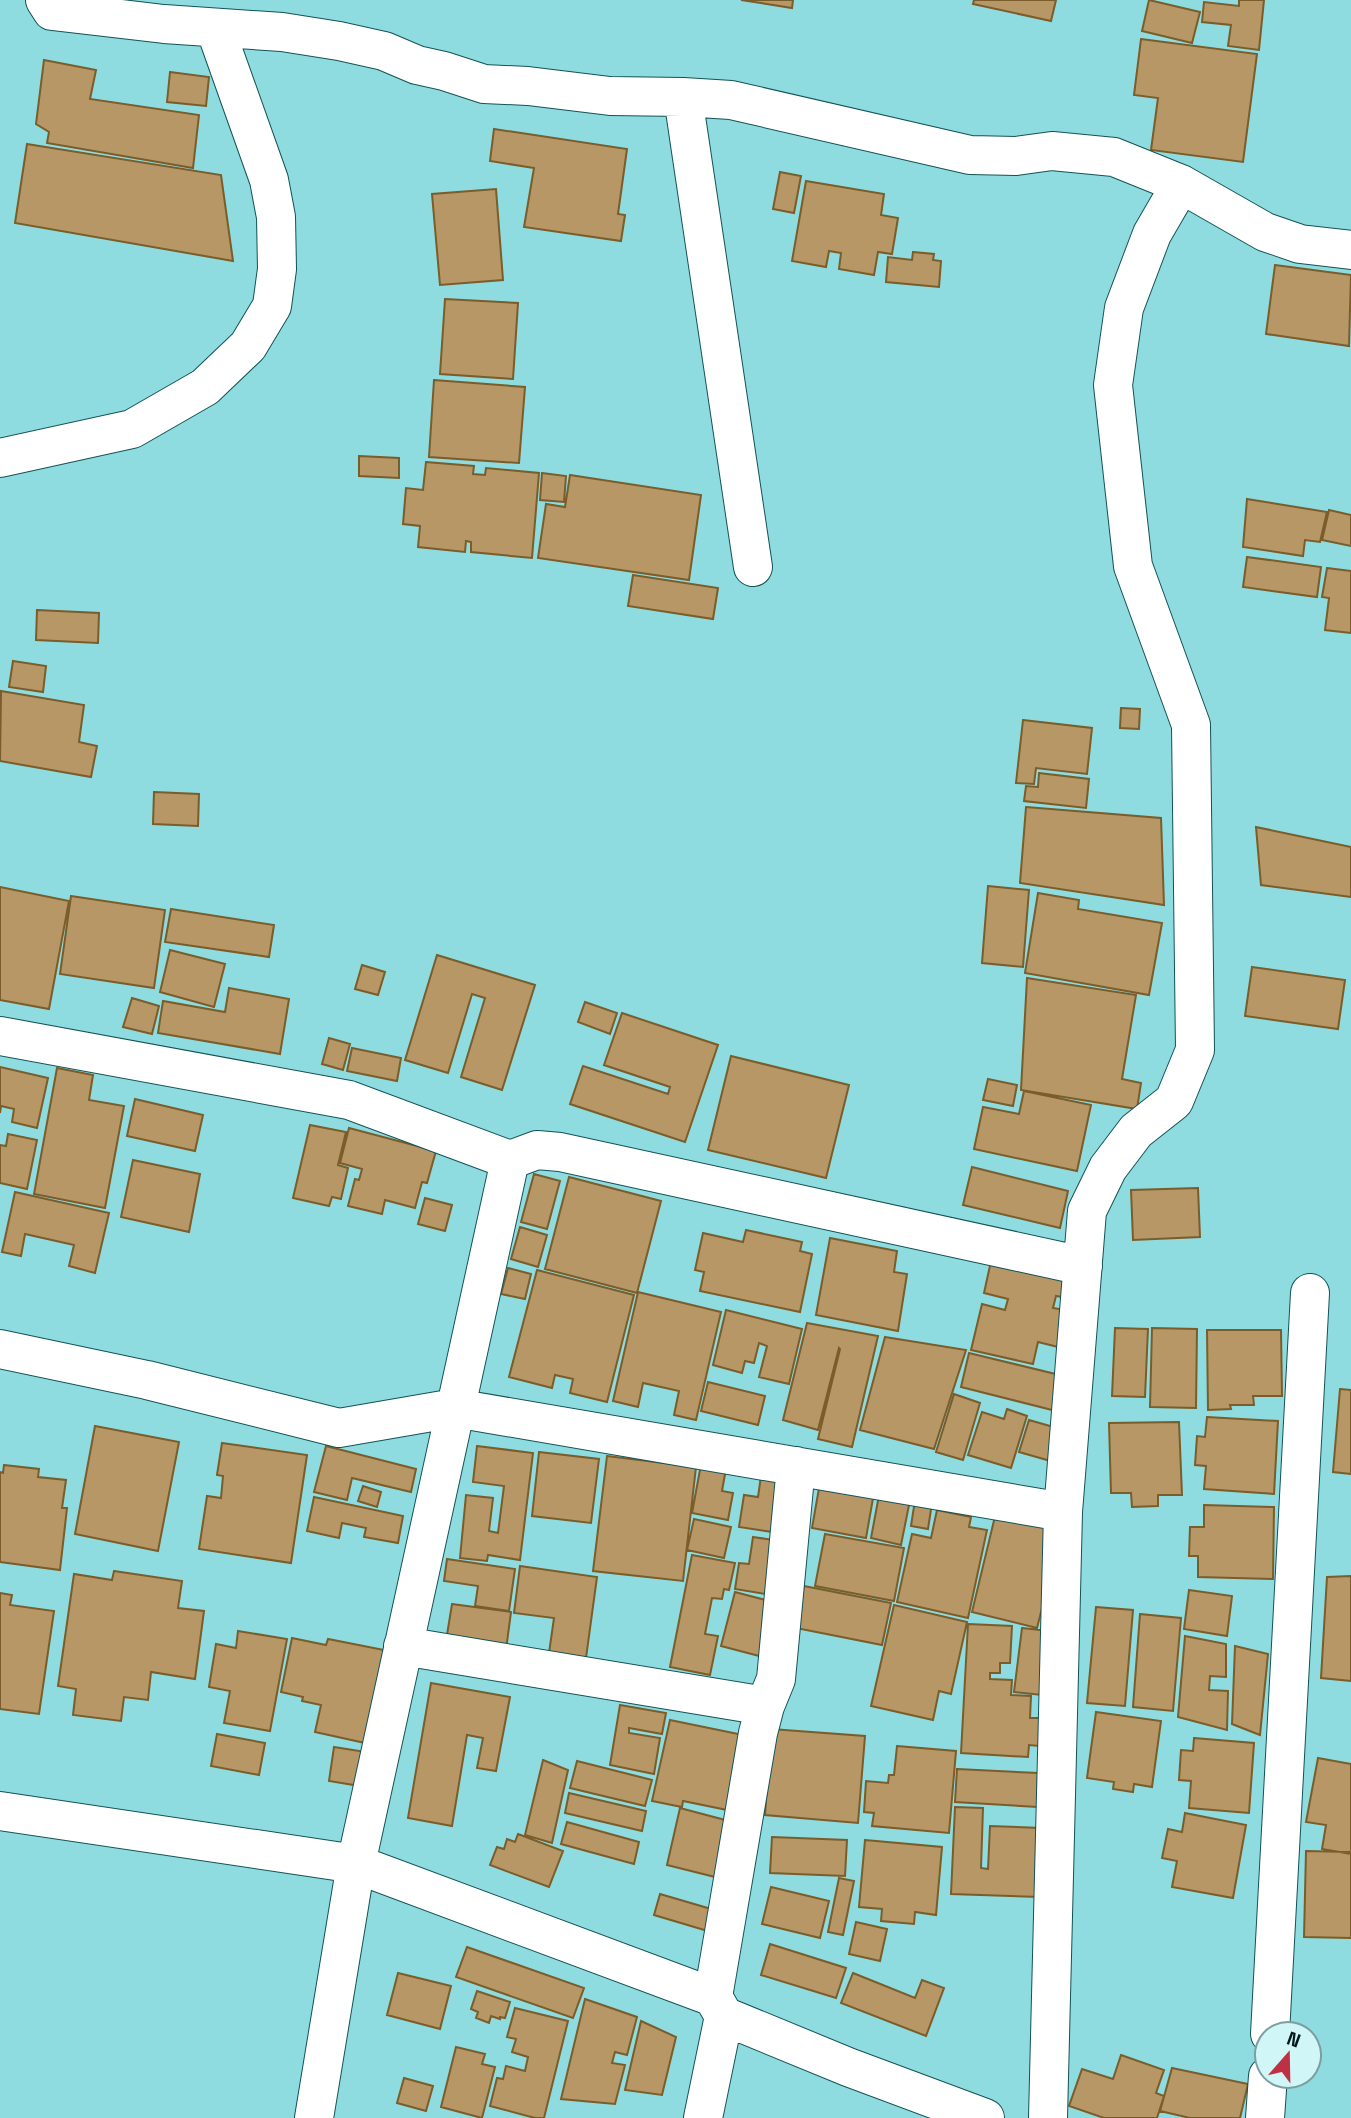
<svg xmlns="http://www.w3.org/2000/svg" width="1351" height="2118" font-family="'Space Grotesk',sans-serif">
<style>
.building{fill:#b79765;stroke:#7a5d2a;stroke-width:2}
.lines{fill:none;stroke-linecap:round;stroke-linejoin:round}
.street-casing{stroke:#135356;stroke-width:40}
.street{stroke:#fff;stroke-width:38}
</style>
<rect width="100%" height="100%" fill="#8edcdf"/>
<path class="building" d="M741,0H793L792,8Z
M974,0H1056L1051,21L973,4Z
M1149,0L1200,12L1192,43L1142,31Z
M1239,0H1264L1259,50L1228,46L1231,25L1202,22L1204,2L1239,6Z
M1141,39L1257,54L1243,162L1151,150L1158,98L1134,95Z
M44,60L96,70L90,99L199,115L193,168L47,143L49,132L36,124Z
M170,72L209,77L206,106L167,102Z
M494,129L627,149L618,214L625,215L621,241L524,227L534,168L490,161Z
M27,144L221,175L233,261L15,223Z
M780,172L801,176L794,213L773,209Z
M806,181L884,194L881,215L898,218L892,254L878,252L874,275L839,269L841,253L829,251L826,267L792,261Z
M496,189L503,280L440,285L432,194Z
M913,252L934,254L933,260L941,261L939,287L886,282L888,257L912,260Z
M1275,265L1351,275L1349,346L1266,334Z
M445,299L518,303L513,379L440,374Z
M434,380L525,387L519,463L429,457Z
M359,456L399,458V478L359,476Z
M426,462L474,466L473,474L485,475L486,468L539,473L532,558L471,552V542L466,541L465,552L418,547L420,526L403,524L406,488L423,490Z
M542,473L566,476L564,502L540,500Z
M570,475L701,495L689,580L538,558L546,504L565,507Z
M1247,499L1327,512L1320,542L1305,540L1303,556L1243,547Z
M1329,510L1351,515V546L1322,540Z
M1247,557L1321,567L1317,597L1243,587Z
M1327,568L1351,571V633L1325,630L1329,598L1322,597Z
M633,575L718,588L713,619L628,606Z
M37,610L99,613L98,643L36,640Z
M13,661L46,666L43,692L9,687Z
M1,691L84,705L79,742L97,746L91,777L0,761Z
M1121,708L1140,709L1139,729L1120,728Z
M1023,720L1092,728L1087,774L1036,768L1034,784L1016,783Z
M1039,773L1089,779L1086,808L1024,801L1026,786L1038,787Z
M154,792L199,794L198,826L153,824Z
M1026,807L1161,818L1164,905L1020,883Z
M1256,827L1351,847V897L1261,885Z
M988,886L1029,890L1023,967L982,963Z
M0,887L69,901L49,1009L0,1000Z
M1038,893L1079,900L1078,909L1162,923L1149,995L1025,973Z
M71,896L165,910L154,988L60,974Z
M171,909L274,925L269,957L165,942Z
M170,950L225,964L214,1007L160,992Z
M437,955L535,985L502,1090L461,1077L485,998L472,994L448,1073L405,1060Z
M362,965L385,972L378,995L355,989Z
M1252,967L1345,980L1338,1029L1245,1016Z
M1027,978L1136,995L1122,1079L1141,1083L1137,1109L1021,1090Z
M229,988L289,999L280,1054L158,1033L163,1001L225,1012Z
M132,998L159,1006L152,1034L123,1027Z
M585,1002L617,1013L610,1034L578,1022Z
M622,1013L718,1045L685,1142L570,1104L583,1066L668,1094L670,1087L604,1065Z
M329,1038L350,1044L343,1070L322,1064Z
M352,1048L401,1058L397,1081L347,1071Z
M731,1056L849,1085L826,1178L708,1150Z
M0,1067L48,1078L37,1128L12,1122L14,1109L1,1106L0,1113Z
M57,1068L93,1075L89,1100L124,1106L105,1208L34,1194Z
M988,1079L1017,1085L1013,1106L983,1100Z
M1024,1091L1091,1105L1077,1171L974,1149L983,1107L1019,1114Z
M135,1099L203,1115L195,1151L127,1136Z
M310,1125L346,1132L338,1165L348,1168L341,1199L332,1197L329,1206L293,1198Z
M349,1128L436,1151L427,1183L422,1182L415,1208L385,1200L382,1214L348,1206L355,1179L359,1180L362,1169L340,1163Z
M8,1134L37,1140L27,1189L0,1183V1145L6,1146Z
M133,1160L200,1174L189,1232L121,1217Z
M972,1167L1068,1191L1060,1228L963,1205Z
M534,1174L560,1181L547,1229L521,1222Z
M569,1177L661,1201L637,1293L545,1269Z
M1198,1188L1200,1237L1133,1240L1131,1190Z
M15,1192L109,1213L95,1273L69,1266L74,1245L25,1234L21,1256L2,1252Z
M425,1198L452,1205L445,1231L418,1224Z
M520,1227L547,1235L538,1267L511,1259Z
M746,1230L802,1242L800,1251L812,1254L800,1312L700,1291L704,1272L695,1270L703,1233L743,1242Z
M830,1238L897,1251L894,1272L907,1274L898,1331L816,1315Z
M991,1261L1078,1281L1073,1299L1056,1296L1053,1308L1071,1311L1062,1348L1038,1342L1033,1364L971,1350L982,1304L1005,1310L1008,1299L984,1293Z
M508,1268L531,1274L525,1299L501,1294Z
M537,1270L634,1295L607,1402L570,1393L573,1379L555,1375L552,1388L509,1377Z
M638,1292L721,1312L696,1420L674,1415L679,1391L643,1383L638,1407L613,1401Z
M726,1310L802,1329L789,1384L759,1377L767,1346L759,1343L754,1363L745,1361L742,1373L713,1365Z
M807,1323L878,1336L852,1447L818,1439L840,1349L839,1348L818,1430L783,1420Z
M1115,1328L1148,1329L1145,1397L1112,1396Z
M1152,1328L1197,1329L1196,1408L1150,1407Z
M1207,1330H1281L1282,1396H1253L1254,1405H1230L1231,1409L1208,1410Z
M885,1337L966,1350L934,1449L860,1430Z
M969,1353L1068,1377L1060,1412L961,1387Z
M708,1382L765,1396L758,1425L701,1411Z
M1340,1389L1351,1390V1474L1333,1472Z
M954,1394L980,1403L963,1460L936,1452Z
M1007,1409L1027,1416L1011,1468L968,1455L982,1412L1004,1419Z
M1207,1417L1278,1421L1274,1494L1204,1489L1206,1466L1195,1465L1197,1436L1205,1437Z
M1029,1420L1064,1430L1054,1462L1019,1452Z
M1179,1422L1182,1495H1158V1506L1132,1507L1131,1493H1111L1109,1423Z
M95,1426L179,1442L158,1551L75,1534Z
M222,1443L307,1455L291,1563L199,1549L207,1496L221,1498L223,1476L217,1475Z
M326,1446L416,1469L411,1492L352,1478L347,1500L314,1492Z
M477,1446L533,1453L520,1560L488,1555L487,1561L460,1558L466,1495L493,1498L489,1531L498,1533L504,1486L473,1482Z
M539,1452L599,1459L591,1523L532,1516Z
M607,1456L696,1467L683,1581L593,1571Z
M702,1459L727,1463L722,1491L733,1493L728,1520L692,1513Z
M4,1465L39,1469L38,1477L66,1480L62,1508H67L60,1570L0,1562V1472L3,1473Z
M762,1469L788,1473L779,1533L739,1527L744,1495L758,1497Z
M821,1477L875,1487L866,1538L812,1528Z
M363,1486L381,1492L377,1507L358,1501Z
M880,1490L911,1495L901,1545L871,1538Z
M314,1497L403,1516L398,1543L364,1537L366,1528L342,1523L339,1538L307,1531Z
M915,1500L932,1503L928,1529L911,1526Z
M1204,1505L1274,1507L1273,1579L1198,1577V1556H1189L1190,1527H1204Z
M997,1508L1063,1525L1037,1628L972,1612Z
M937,1510L971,1517L969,1527L987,1530L968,1618L897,1602L912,1534L931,1538Z
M694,1519L731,1527L724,1558L687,1550Z
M825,1534L904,1548L894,1601L815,1586Z
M753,1537L780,1541L771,1595L735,1589L739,1563L749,1564Z
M692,1555L735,1563L729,1590L724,1589L722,1599L712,1598L705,1634L718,1636L710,1675L670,1667Z
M447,1559L515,1569L509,1611L475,1606L478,1586L444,1581Z
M520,1566L597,1577L586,1658L549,1653L554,1618L514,1613Z
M114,1571L182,1581L178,1608L204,1611L195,1679L151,1672L148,1700L124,1697L121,1721L73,1715L76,1689L58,1686L74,1574L112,1580Z
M1351,1576V1681L1321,1678L1327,1577Z
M804,1586L891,1603L882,1645L796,1628Z
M1189,1590L1232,1596L1227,1636L1184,1629Z
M735,1592L777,1603L763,1657L721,1646Z
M0,1593L12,1595L10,1605L54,1611L39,1714L0,1709Z
M452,1604L511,1612L506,1650L446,1641Z
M894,1605L967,1622L951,1694L939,1691L933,1720L871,1706Z
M1096,1607L1133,1610L1125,1706L1087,1703Z
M1140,1614L1181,1618L1173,1711L1133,1707Z
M968,1624L1012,1626L1010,1663H1000V1673H990V1679L1012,1680L1011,1695L1031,1696L1030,1718H1040L1039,1746L1029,1745L1028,1757L961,1753Z
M1022,1628L1049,1631L1042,1695L1014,1692Z
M238,1631L287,1639L270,1731L224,1723L230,1691L209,1687L216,1644L236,1648Z
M1185,1636L1226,1644V1677L1210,1676L1209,1690L1228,1691L1227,1730L1178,1717Z
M292,1638L326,1645L328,1639L384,1650L365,1743L315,1732L321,1705L302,1701L303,1697L281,1692Z
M1235,1646L1268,1654L1260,1735L1232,1724Z
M431,1683L510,1697L496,1771L477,1768L483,1738L467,1735L452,1826L408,1818Z
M620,1705L666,1713L662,1734L629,1728V1733L660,1738L654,1774L610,1765Z
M1096,1712L1161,1721L1152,1787L1134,1784L1133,1792L1113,1789L1114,1782L1087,1778Z
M670,1720L748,1736L732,1811L683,1801L682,1807L652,1801Z
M771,1729L865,1736L858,1823L765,1815Z
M217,1734L265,1743L259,1775L211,1766Z
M1194,1738L1254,1743L1249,1813L1189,1808L1191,1781L1179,1780L1181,1750L1193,1751Z
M897,1746L956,1751L949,1833L872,1826L874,1813L864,1812L866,1781L888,1783L889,1775H894Z
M334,1747L366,1752L360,1786L329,1781Z
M1318,1758L1351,1764V1854L1322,1849L1326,1825L1306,1822Z
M543,1760L568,1770L552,1843L525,1835Z
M577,1761L652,1780L645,1806L570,1788Z
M957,1769L1038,1773L1037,1807L955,1802Z
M569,1793L646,1811L642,1831L565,1813Z
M955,1807L983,1808L981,1868L988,1869L990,1826L1042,1828L1040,1897L951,1894Z
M680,1808L729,1821L715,1877L667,1865Z
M1185,1813L1246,1825L1233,1898L1172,1887L1177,1861L1162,1858L1168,1829L1182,1832Z
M567,1822L639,1842L634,1864L561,1844Z
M518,1834L563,1851L549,1887L490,1865L497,1847L504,1849L507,1839L515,1842Z
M772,1837L847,1840L845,1876L770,1873Z
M865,1840L942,1847L936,1915L915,1912L914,1924L881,1921L882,1909L859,1907Z
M1306,1851L1351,1852V1938L1304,1937Z
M839,1878L854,1881L843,1935L828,1932Z
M771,1887L829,1901L820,1938L762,1924Z
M660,1894L718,1911L711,1932L654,1915Z
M856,1922L887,1929L880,1961L849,1954Z
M770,1944L846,1968L836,1998L761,1975Z
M467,1947L584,1988L573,2018L456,1977Z
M398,1973L451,1986L440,2029L387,2015Z
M853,1973L915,1998L922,1980L944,1988L926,2036L841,2003Z
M477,1991L510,2002L505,2018L500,2017V2019L491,2016L489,2023L476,2018L478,2012L471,2009Z
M585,1999L637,2017L627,2055L615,2052L612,2063L625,2065L615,2104L561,2099Z
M515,2008L568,2021L544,2118H535L490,2106L497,2078L503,2079L506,2066L525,2071L528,2057L512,2052L516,2039L507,2037Z
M641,2021L676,2037L662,2095L625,2090Z
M456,2047L485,2054L482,2064L495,2067L482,2118L441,2107Z
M1121,2055L1164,2070L1156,2093L1164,2096L1157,2118H1104L1069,2106L1082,2069L1113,2079Z
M1172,2068L1248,2084L1240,2118H1190L1160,2111Z
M404,2078L433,2086L426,2111L397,2103Z"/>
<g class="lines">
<g class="street-casing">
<path id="street" d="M45,0L52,11L164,24L282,32L339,41L384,51L417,65L444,71L484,84L528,86L610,96L683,97L731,100L970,155L1016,156L1052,151L1114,157L1181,184L1265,232L1300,244L1351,250
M683,97L753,567
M0,458L132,429L205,387L248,346L272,306L277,269L276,217L269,180L215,28
M0,1036L349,1100L510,1160
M0,1349L147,1380L339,1428L455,1408L1063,1512
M403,1646L765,1706
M0,1811L356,1864L713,1997L724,2016L848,2067L985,2118
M713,1997L758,1733L765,1706L776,1679L796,1466
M1270,2034L1310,1293
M314,2118L356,1864L510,1160L537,1150L560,1152L1083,1266
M703,2118L724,2016
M1048,2118L1063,1512L1087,1211L1108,1168L1136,1131L1174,1101L1195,1050L1191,725L1133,566L1113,385L1124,308L1152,234L1181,184
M1265,2118L1268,2076"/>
</g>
<use href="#street" class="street"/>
</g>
<g transform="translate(1288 2055) rotate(20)"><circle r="33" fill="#d0f6f7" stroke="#7d9e9f" stroke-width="2"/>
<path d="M0-5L12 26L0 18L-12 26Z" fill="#c03043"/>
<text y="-10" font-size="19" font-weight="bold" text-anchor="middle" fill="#01191a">N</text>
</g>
</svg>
